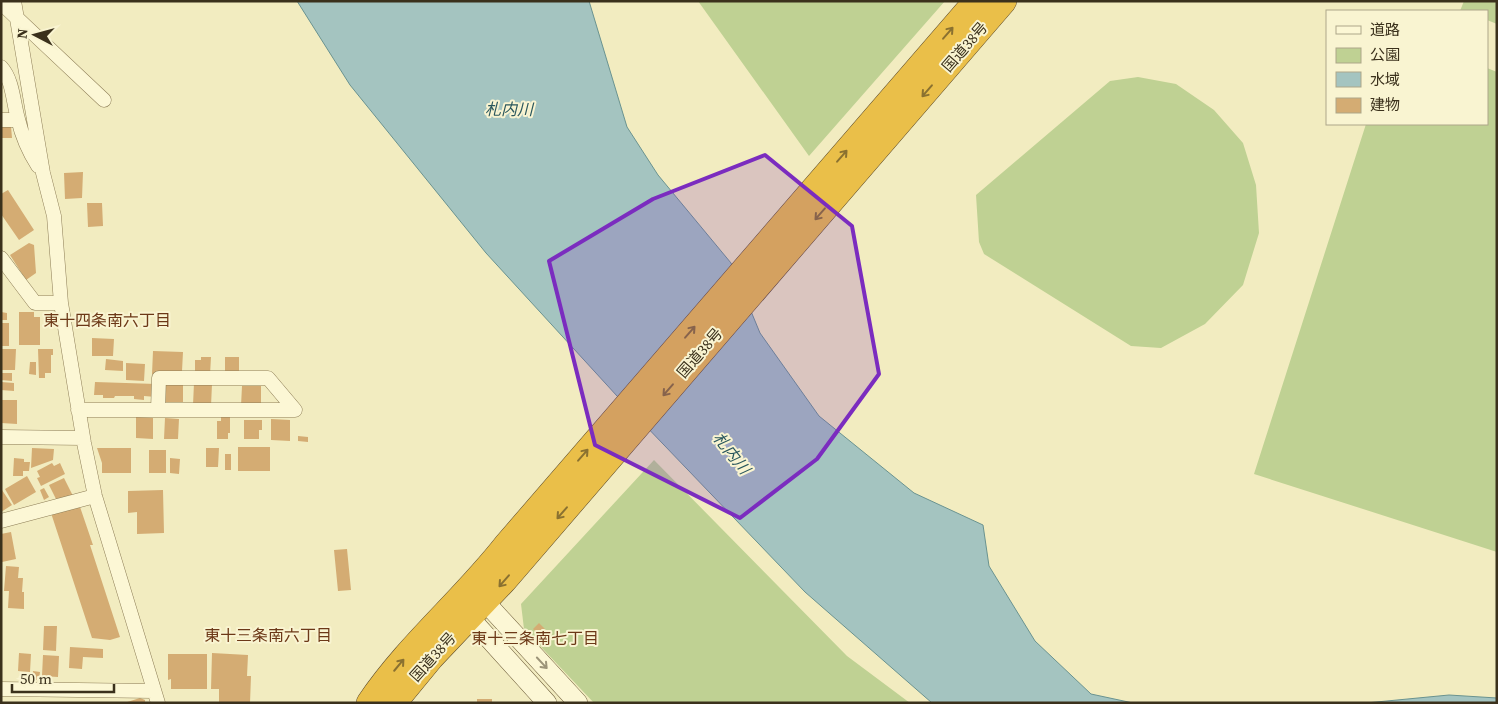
<svg xmlns="http://www.w3.org/2000/svg" width="1498" height="704" font-family="'Source Serif 4','Noto Sans JP',serif">
<style>
.green{fill:#bfd193}
.water{fill:#a4c4c0;stroke:#6a9390}
.building{fill:#d4ac73}
.lines{fill:none;stroke-linecap:round;stroke-linejoin:round}
.street-casing{stroke:#8d7d56;stroke-width:15}
.secondary-casing{stroke:#6f5e3a;stroke-width:20}
.highway-casing{stroke:#5a492b;stroke-width:26}
.street{stroke:#fcf7d5;stroke-width:14}
.secondary{stroke:#fcf7d5;stroke-width:19}
.highway{stroke:#eabf49;stroke-width:25}
.oneway{stroke:#8a7130}
.oneway2{stroke:#9c9478}
.marked{fill:#7b2cbf;fill-opacity:0.2;stroke:#7b2cbf;stroke-width:4;stroke-linejoin:round}
.labels{text-anchor:middle;stroke-width:4;stroke-linejoin:round;paint-order:stroke}
.street-label{font-size:15px;fill:#3b311c;stroke:#f9f4d1}
.water-label{font-size:16px;font-style:italic;fill:#2a575d;stroke:#f9f4d1}
.neighbourhood-label{font-size:16px;fill:#6c3817;stroke:#f9f4d1}
</style>
<rect width="100%" height="100%" fill="#f2ecc0"/>
<path class="green" d="M698,1H945L809,156Z
M1464,1H1497V24L1487,20V11H1460Z
M1487,68L1497,72V552L1254,474L1366,124H1487Z
M1138,77L1176,84L1214,110L1243,143L1256,185L1259,233L1243,285L1205,324L1161,348L1131,346L984,254L979,242L976,195L1110,81Z
M654,460L847,656L910,703H594L524,629L521,604Z"/>
<path class="water" d="M297,1H589L627,127L658,175L731,263L760,333L819,416L914,493L983,525L989,566L1035,641L1091,694L1133,703H932L805,592L617,396L486,253L350,85Z
M1449,695L1497,698V703H1366Z"/>
<path class="building" d="M11,126L12,138H1V127Z
M83,172L82,198L65,199L64,173Z
M8,190L34,230L19,240L1,214V194Z
M87,203H102L103,226L88,227Z
M29,243L34,245L36,273L26,280L10,255Z
M1,312L7,313V320H1Z
M19,312H34V317H40V345H19Z
M1,323H9V346H1Z
M92,338L114,339L113,356H92Z
M1,349H16L15,370H1Z
M38,349H53V355H51V373H45V378H39Z
M153,351L183,352L182,371H170V374H152Z
M201,357H211L210,375H195V360H201Z
M225,357H239V376H225Z
M106,359L123,361V371L105,370Z
M30,362H36V375L29,374Z
M126,363L145,364L144,381L126,380Z
M1,373H12V381L1,380Z
M1,382L14,383V391L1,390Z
M95,382L156,384V397L144,396V400L134,399V396H115L114,398H103V395H94Z
M165,383H183V402H165Z
M194,383L212,384L211,406L193,405Z
M242,386H261V406H241Z
M1,400H17V424L1,423Z
M136,417L153,418V439L136,438Z
M221,417H230V433H228V439H217V421H221Z
M165,418L179,419L178,439H164Z
M271,419L290,420V441L271,440Z
M244,420H262V430H259V439H244Z
M298,436L308,437V442L298,441Z
M238,447H270V471H238Z
M32,448L54,449L53,460L31,468Z
M97,448H131V473H102V463Z
M206,448H219L218,467H206Z
M149,450H166V473H149Z
M225,454H231V470H225Z
M14,458L24,459V462H30L29,471H23V476H13Z
M170,458L180,459L179,474L170,473Z
M52,463L54,466L60,463L65,474L41,486L37,478L40,477L37,471Z
M27,476L36,492L14,505L5,489Z
M64,478L73,496L58,503L49,485Z
M44,488L49,497L44,500L40,490Z
M2,490L12,505L1,512V491Z
M163,490L164,533L137,534V512L128,513V491Z
M79,504L93,545H90L120,637L110,640L92,638L51,513Z
M11,532L16,559L2,562L1,534Z
M347,549L351,590L338,591L334,550Z
M6,566L19,567L18,578H23L22,592H24V609L8,608L9,591H4Z
M539,623L545,629L539,635L533,629Z
M44,626H57L56,651L43,650Z
M70,647L103,649V658L83,657L82,669L69,668Z
M19,653L31,654L30,672L18,671Z
M212,653L248,655L247,676H251L250,703H219V689H211Z
M168,654H207V689H171V679L168,680Z
M43,655L59,656L58,677L42,676Z
M33,671L40,672L39,680H32Z
M140,698L145,700V703H124Z
M477,699H492V703H477Z"/>
<g class="lines">
<g class="street-casing">
<path id="street" d="M14,1L43,173L54,216L61,303L84,443L95,496L158,703
M1,3L104,100
M1,67C13,80 13,102 18,119C22,136 29,152 38,166
M1,120H18
M1,258L35,303H61
M78,410H295L268,378H159L158,410
M1,437L83,438
M1,521L95,496
M1,689L154,691"/>
</g>
<g class="secondary-casing">
<path id="secondary" d="M477,593L578,703
M462,609L547,703"/>
</g>
<g class="highway-casing">
<path id="highway" d="M369,703C408,645 463,600 506,545L976,1
M394,703L431,658L504,581L1004,1"/>
</g>
<use href="#street" class="street"/>
<use href="#secondary" class="secondary"/>
<use href="#highway" class="highway"/>
</g>
<defs><path id="oneway-shaft" d="M-6 0H5M1.5-3L5.5 0L1.5 3" fill="none" stroke-width="1.6" stroke-linecap="round" stroke-linejoin="round" transform="scale(1.25)"/></defs>
<g class="oneway">
<use href="#oneway-shaft" transform="translate(948 33) rotate(-49)"/>
<use href="#oneway-shaft" transform="translate(927 91) rotate(131)"/>
<use href="#oneway-shaft" transform="translate(842 156) rotate(-49)"/>
<use href="#oneway-shaft" transform="translate(820 214) rotate(131)"/>
<use href="#oneway-shaft" transform="translate(690 332) rotate(-49)"/>
<use href="#oneway-shaft" transform="translate(668 390) rotate(131)"/>
<use href="#oneway-shaft" transform="translate(583 455) rotate(-49)"/>
<use href="#oneway-shaft" transform="translate(562 513) rotate(131)"/>
<use href="#oneway-shaft" transform="translate(504 581) rotate(131)"/>
<use href="#oneway-shaft" transform="translate(399 665) rotate(-50)"/>
</g>
<use class="oneway2" href="#oneway-shaft" transform="translate(542 663) rotate(47)"/>
<path class="marked" d="M765,155L852,226L879,374L817,459L740,518L595,445L549,261L653,199Z"/>
<g class="labels">
<g class="street-label">
<text transform="translate(965 47) rotate(-49)" y="5">国道38号</text>
<text transform="translate(700 353) rotate(-49)" y="5">国道38号</text>
<text transform="translate(433 657) rotate(-48)" y="5">国道38号</text>
</g>
<g class="water-label">
<text x="509" y="115">札内川</text>
<text transform="translate(732 453) rotate(51)" y="6">札内川</text>
</g>
<g class="neighbourhood-label">
<text x="107" y="326">東十四条南六丁目</text>
<text x="268" y="641">東十三条南六丁目</text>
<text x="535" y="644">東十三条南七丁目</text>
</g>
</g>
<rect width="1498" height="704" fill="none" stroke="#3b311c" stroke-width="5"/>
<rect x="1326" y="10" width="162" height="115" fill="#f9f4d1" stroke="#ada689"/>
<rect x="1336" y="26" width="25" height="8" fill="#fcf7d5" stroke="#ada689"/>
<text x="1370" y="35" font-size="15" fill="#3b311c">道路</text>
<rect x="1336" y="48" width="25" height="15" fill="#bfd193" stroke="#ada689"/>
<text x="1370" y="60" font-size="15" fill="#3b311c">公園</text>
<rect x="1336" y="72" width="25" height="15" fill="#a4c4c0" stroke="#ada689"/>
<text x="1370" y="85" font-size="15" fill="#3b311c">水域</text>
<rect x="1336" y="98" width="25" height="15" fill="#d4ac73" stroke="#ada689"/>
<text x="1370" y="110" font-size="15" fill="#3b311c">建物</text>
<g transform="translate(35 35) rotate(276)" stroke="#f9f4d1" stroke-width="4" paint-order="stroke">
<path d="M0-4L9 19L0 12L-9 19Z" fill="#3b311c"/>
<text y="-8" font-size="14" font-weight="bold" text-anchor="middle" fill="#3b311c">N</text>
</g>
<path d="M12 684v8h102v-8" fill="none" stroke="#3b311c" stroke-width="2.5"/>
<text x="20" y="684" font-size="15" fill="#3b311c" stroke="#f9f4d1" stroke-width="4" paint-order="stroke">50 m</text>
</svg>
